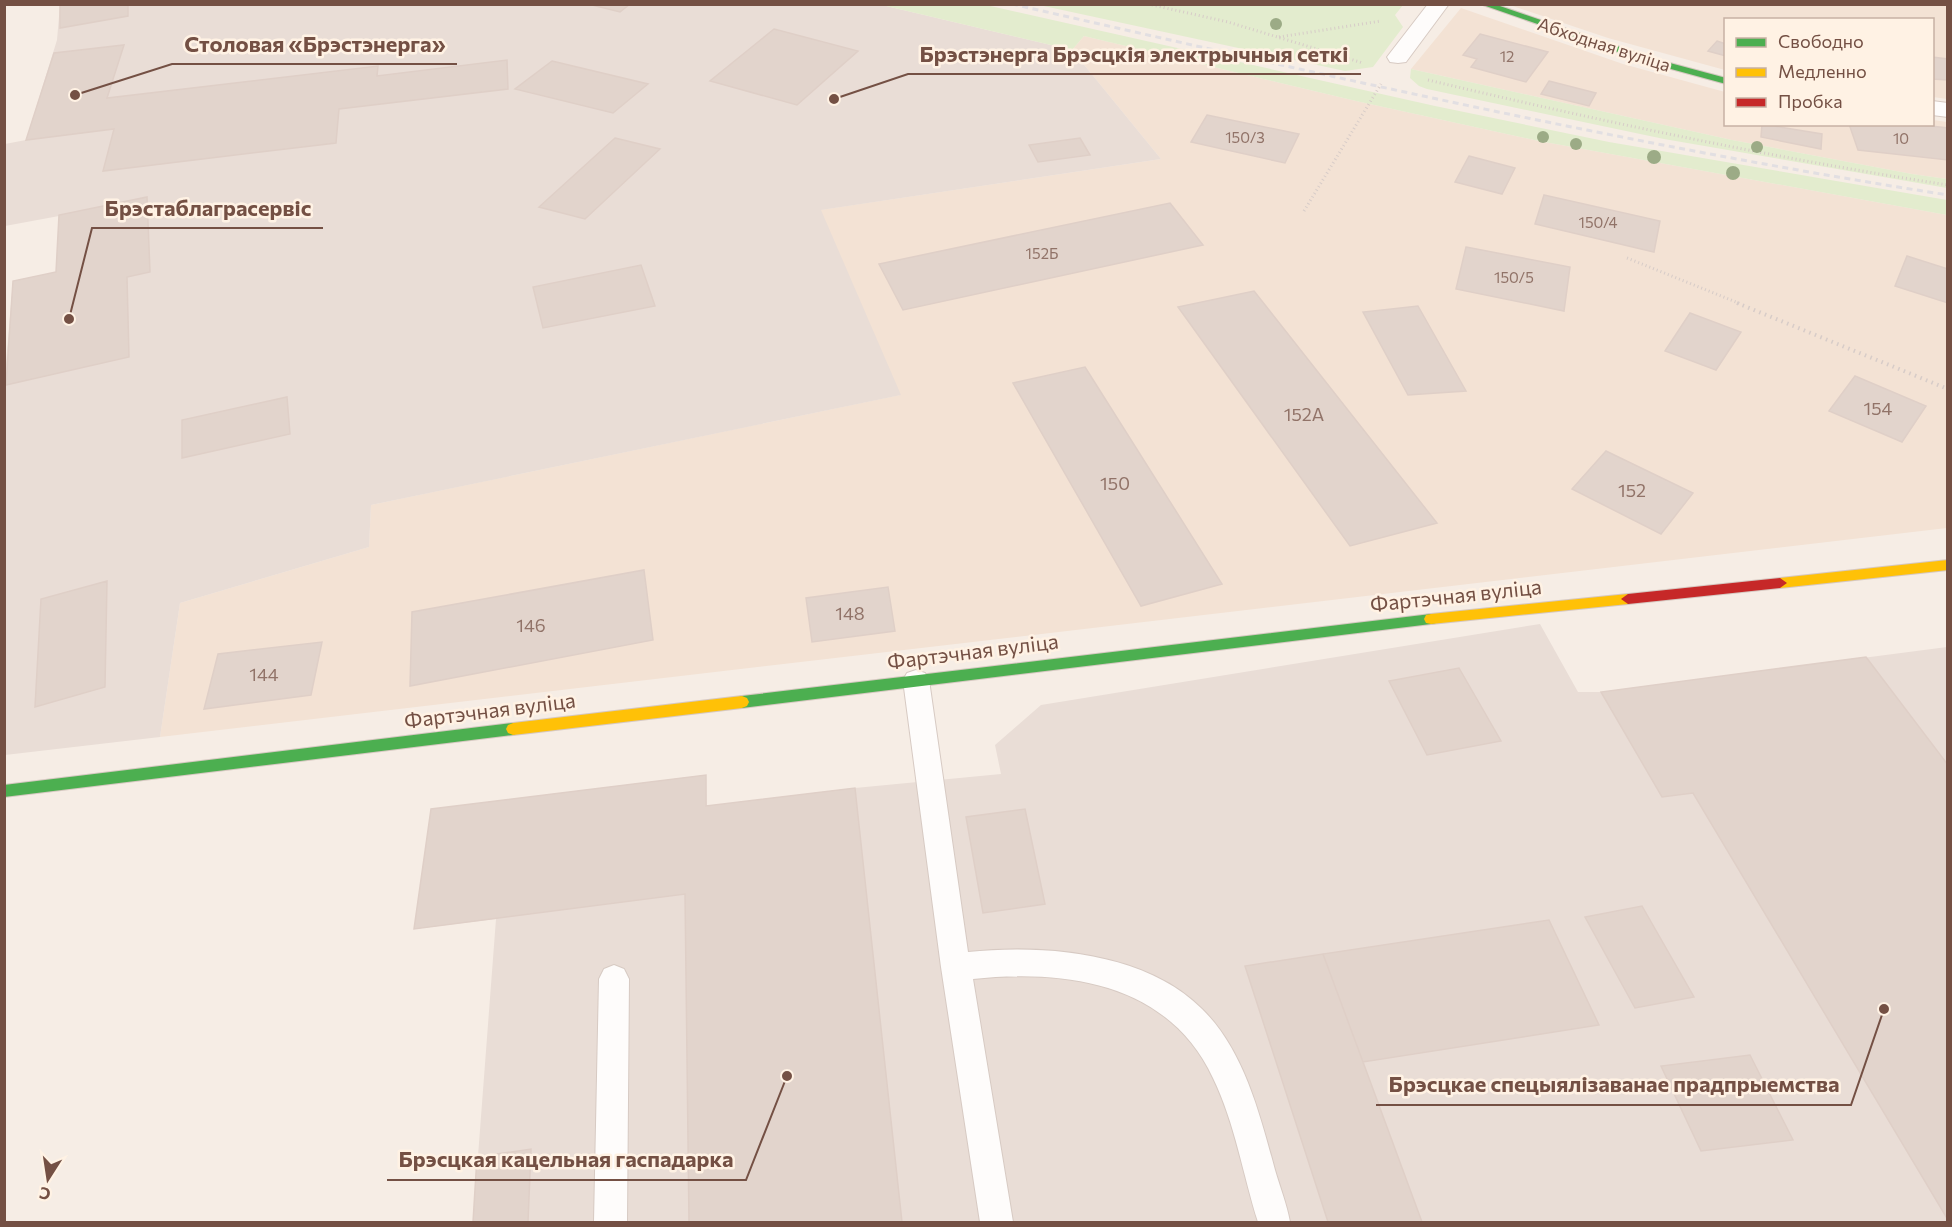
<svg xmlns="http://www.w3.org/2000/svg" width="1952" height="1227" font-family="Commissioner,sans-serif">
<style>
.residential{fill:#f3e2d4}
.industrial{fill:#e9ddd6}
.green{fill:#e3ecce}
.building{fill:#e2d4cc;stroke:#dfcfc7;stroke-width:1.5}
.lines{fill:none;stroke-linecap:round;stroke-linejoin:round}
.lane-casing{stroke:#d7cac3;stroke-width:2}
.street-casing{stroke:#d7cac3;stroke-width:2}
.fast-casing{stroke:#d6c8c1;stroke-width:2}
.slow-casing{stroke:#d6c8c1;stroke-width:2}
.jam-casing{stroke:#d6c8c1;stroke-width:2}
.path-far1{stroke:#d7ccc8;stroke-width:3;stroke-dasharray:1 3;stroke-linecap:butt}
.path{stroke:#d7ccc8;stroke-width:4;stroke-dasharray:1.5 4.5;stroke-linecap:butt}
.lane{fill:#fefcfb;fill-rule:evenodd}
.street{fill:#fefcfb;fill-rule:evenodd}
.fast{fill:#4caf50;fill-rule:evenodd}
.slow{fill:#ffc107;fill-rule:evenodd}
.jam{fill:#c62828;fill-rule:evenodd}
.rail{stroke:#e2dfe2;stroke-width:3;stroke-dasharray:6 4.5;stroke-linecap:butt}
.tree{fill:#9cab86}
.labels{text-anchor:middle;stroke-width:5;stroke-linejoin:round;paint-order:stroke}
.far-number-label{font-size:15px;fill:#917368}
.far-street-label{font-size:18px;fill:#745044;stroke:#fff2e4}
.number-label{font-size:18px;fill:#917368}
.street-label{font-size:21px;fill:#745044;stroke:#fff2e4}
.leader{fill:none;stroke:#745044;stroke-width:2}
.callout-dot{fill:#745044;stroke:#fff2e4;stroke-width:2}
.callout-label{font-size:22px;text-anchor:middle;font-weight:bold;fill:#745044;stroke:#fff2e4;stroke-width:5;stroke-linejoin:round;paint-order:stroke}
</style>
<rect width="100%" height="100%" fill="#f6ede5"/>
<path class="residential" d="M1510,5H1947V99L1933,97L1932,20H1726L1725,70L1608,38Z
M1461,8L1623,64L1725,92L1726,124H1932L1933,120L1947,122V179L1912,174L1732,140L1411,69Z
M1084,36L1356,101L1539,141L1947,215V528L160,737L180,603L369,547L371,505L900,395L820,210L1161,159L1072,50Z"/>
<path class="industrial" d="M60,5H882L1072,50L1161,159L821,210L901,395L371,505L369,547L180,603L160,737L5,755L4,386L13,281L56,272L59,216L5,226V144L26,140L57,40Z
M1540,624L1578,692H1601L1947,647V1222H473L496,919L414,929L431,809L706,775L707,806L855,788L1001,774L995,745L1041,705Z"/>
<path class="green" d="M882,5H986L1435,106L1609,142L1947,200V215L1539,141L1356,101L1084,36L1072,50Z
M1039,5H1403L1395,15L1403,27L1373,67L1345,71Z
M1411,69L1732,140L1912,174L1947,179V188L1664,139L1427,89L1419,86L1410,78Z"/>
<path class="building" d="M60,4H128V16L60,28Z
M588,4H630L620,12Z
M774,29L858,51L797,105L710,81Z
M1480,34L1548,52L1526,82L1471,67L1477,59L1463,55Z
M1717,41L1726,44V56L1708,51Z
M124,45L107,98L378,66L377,76L507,60L508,89L339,109L336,143L103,171L114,129L26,140L54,53Z
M1932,57L1948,59V80L1932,79Z
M552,61L648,84L613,113L515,89Z
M1549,81L1596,93L1589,106L1541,94Z
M1207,115L1299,134L1285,163L1191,142Z
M1762,124L1822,134L1821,149L1761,137Z
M1849,124H1913L1948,128V160L1858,150Z
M615,138L660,149L585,219L539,207Z
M1080,138L1090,155L1038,162L1029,145Z
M1469,156L1515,168L1502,194L1455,182Z
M1544,195L1660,221L1654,252L1535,224Z
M147,197L150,272L127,277L129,357L6,385L13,281L56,272L59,215Z
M1170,203L1203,245L903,310L879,264Z
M1466,247L1570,267L1564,311L1456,289Z
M1907,256L1948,269V303L1895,286Z
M641,265L655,306L543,328L533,287Z
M1254,291L1437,523L1350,546L1178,307Z
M1418,306L1466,391L1408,395L1363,312Z
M1690,313L1741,332L1716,370L1665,351Z
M1085,367L1222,584L1141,606L1013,383Z
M1855,376L1926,406L1902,442L1829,411Z
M287,397L290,434L182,458V420Z
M1606,451L1693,493L1661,534L1572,489Z
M644,570L653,640L410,686L412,612Z
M107,581L105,687L35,707L41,599Z
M888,587L895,631L812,642L806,598Z
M322,642L311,695L204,709L218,654Z
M1866,657L1948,765V1220L1693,793L1662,797L1601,692Z
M1459,668L1501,741L1427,755L1389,681Z
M706,775V806L855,788L902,1222H689L685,894L414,929L431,809Z
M1025,809L1045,904L983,913L966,817Z
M1642,906L1694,997L1635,1008L1585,917Z
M1549,920L1599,1025L1363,1062L1323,954Z
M1323,954L1363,1062L1422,1222H1328L1245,966Z
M1750,1055L1793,1140L1701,1151L1661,1066Z
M531,1149L528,1222H473L477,1157Z"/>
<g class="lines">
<g class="lane-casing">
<path id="lane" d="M916,670L925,673L929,680L968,952C1043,944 1146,952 1202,1009C1244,1050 1260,1115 1275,1170C1280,1187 1287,1205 1290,1222H1258C1243,1175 1235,1123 1213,1078C1169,983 1066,969 973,979L1013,1222H980L941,967L903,680L907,673Z
M614,965L624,969L629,979L627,1222H594L599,979L604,969Z"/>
</g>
<g class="street-casing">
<path id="street" d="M1428,4H1449L1406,62L1398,63L1390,62L1387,57Z
M1932,101L1948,103V117L1932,115Z"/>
</g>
<g class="fast-casing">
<path id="fast" d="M1480,4H1494L1655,59L1726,78V84L1649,63Z
M1431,614L1436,615L1438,619L1436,623L1431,624L742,708L737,706L735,702L737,698L742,696Z
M513,723L518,725L520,729L518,733L513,735L4,797V785Z"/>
</g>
<g class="slow-casing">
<path id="slow" d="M1948,560V570L1780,588L1773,583L1780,578Z
M1628,594L1635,599L1628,604L1431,624L1426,623L1424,619L1426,615L1431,614Z
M742,696L747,698L749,702L747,706L742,708L513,735L508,733L506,729L508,725L513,723Z"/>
</g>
<g class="jam-casing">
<path id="jam" d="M1780,578L1787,583L1780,588L1628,604L1621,599L1628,594Z"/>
</g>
<path class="path-far1" d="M1148,4L1228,22L1363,63
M1279,37L1381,21
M1428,80C1600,121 1773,158 1948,185
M1304,211L1381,84
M1627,258L1741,304"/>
<path class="path" d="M1737,303L1948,389"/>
<use href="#lane" class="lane"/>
<use href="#street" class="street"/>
<use href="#fast" class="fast"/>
<use href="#slow" class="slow"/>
<use href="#jam" class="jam"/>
<path class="rail" d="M1012,4C1323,75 1633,146 1948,195"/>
</g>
<g class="tree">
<circle cx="1276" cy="24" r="6"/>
<circle cx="1543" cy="137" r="6"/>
<circle cx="1576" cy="144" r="6"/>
<circle cx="1757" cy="147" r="6"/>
<circle cx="1654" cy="157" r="7"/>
<circle cx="1733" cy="173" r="7"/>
</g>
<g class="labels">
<g class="far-number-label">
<text x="1507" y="62">12</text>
<text x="1245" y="143">150/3</text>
<text x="1901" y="144">10</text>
<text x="1598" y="228">150/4</text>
<text x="1042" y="259">152Б</text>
<text x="1514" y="283">150/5</text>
</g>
<g class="far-street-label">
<text transform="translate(1604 45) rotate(18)" y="6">Абходная вуліца</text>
</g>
<g class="number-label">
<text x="1878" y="415">154</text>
<text x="1304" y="421">152А</text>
<text x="1115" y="490">150</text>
<text x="1632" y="497">152</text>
<text x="850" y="620">148</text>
<text x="531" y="632">146</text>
<text x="264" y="681">144</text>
</g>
<g class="street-label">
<text transform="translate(1456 596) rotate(-6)" y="7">Фартэчная вуліца</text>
<text transform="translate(973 652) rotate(-7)" y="7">Фартэчная вуліца</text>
<text transform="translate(490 711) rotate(-7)" y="7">Фартэчная вуліца</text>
</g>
</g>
<path class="leader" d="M75 95L172 64H457M834 99L908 74H1361M69 319L92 228H323M1884 1009L1851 1105H1376M787 1076L746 1180H387"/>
<g class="callout-dot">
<circle cx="75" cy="95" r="6"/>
<circle cx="834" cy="99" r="6"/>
<circle cx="69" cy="319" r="6"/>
<circle cx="1884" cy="1009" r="6"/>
<circle cx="787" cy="1076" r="6"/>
</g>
<g class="callout-label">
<text x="315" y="52">Столовая «Брэстэнерга»</text>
<text x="1134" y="62">Брэстэнерга Брэсцкія электрычныя сеткі</text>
<text x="208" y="216">Брэстаблаграсервіс</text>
<text x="1614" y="1092">Брэсцкае спецыялізаванае прадпрыемства</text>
<text x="566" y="1167">Брэсцкая кацельная гаспадарка</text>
</g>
<rect width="1952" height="1227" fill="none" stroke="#745044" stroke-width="12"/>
<rect x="1724" y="18" width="210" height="108" fill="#fff2e4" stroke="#c7b1a4" stroke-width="1.5"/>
<rect x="1736" y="38" width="30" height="9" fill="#4caf50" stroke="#c7b1a4" stroke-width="1.5"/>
<text x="1778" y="48" font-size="18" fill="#745044">Свободно</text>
<rect x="1736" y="68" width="30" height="9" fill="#ffc107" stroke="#c7b1a4" stroke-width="1.5"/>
<text x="1778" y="78" font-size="18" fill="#745044">Медленно</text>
<rect x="1736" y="98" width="30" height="9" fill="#c62828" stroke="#c7b1a4" stroke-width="1.5"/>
<text x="1778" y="108" font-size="18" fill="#745044">Пробка</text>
<g transform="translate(48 1179) rotate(192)" stroke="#fff2e4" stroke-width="4.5" paint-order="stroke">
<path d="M0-4.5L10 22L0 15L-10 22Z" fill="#745044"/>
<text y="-9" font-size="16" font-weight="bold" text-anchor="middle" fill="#745044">С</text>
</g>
</svg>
